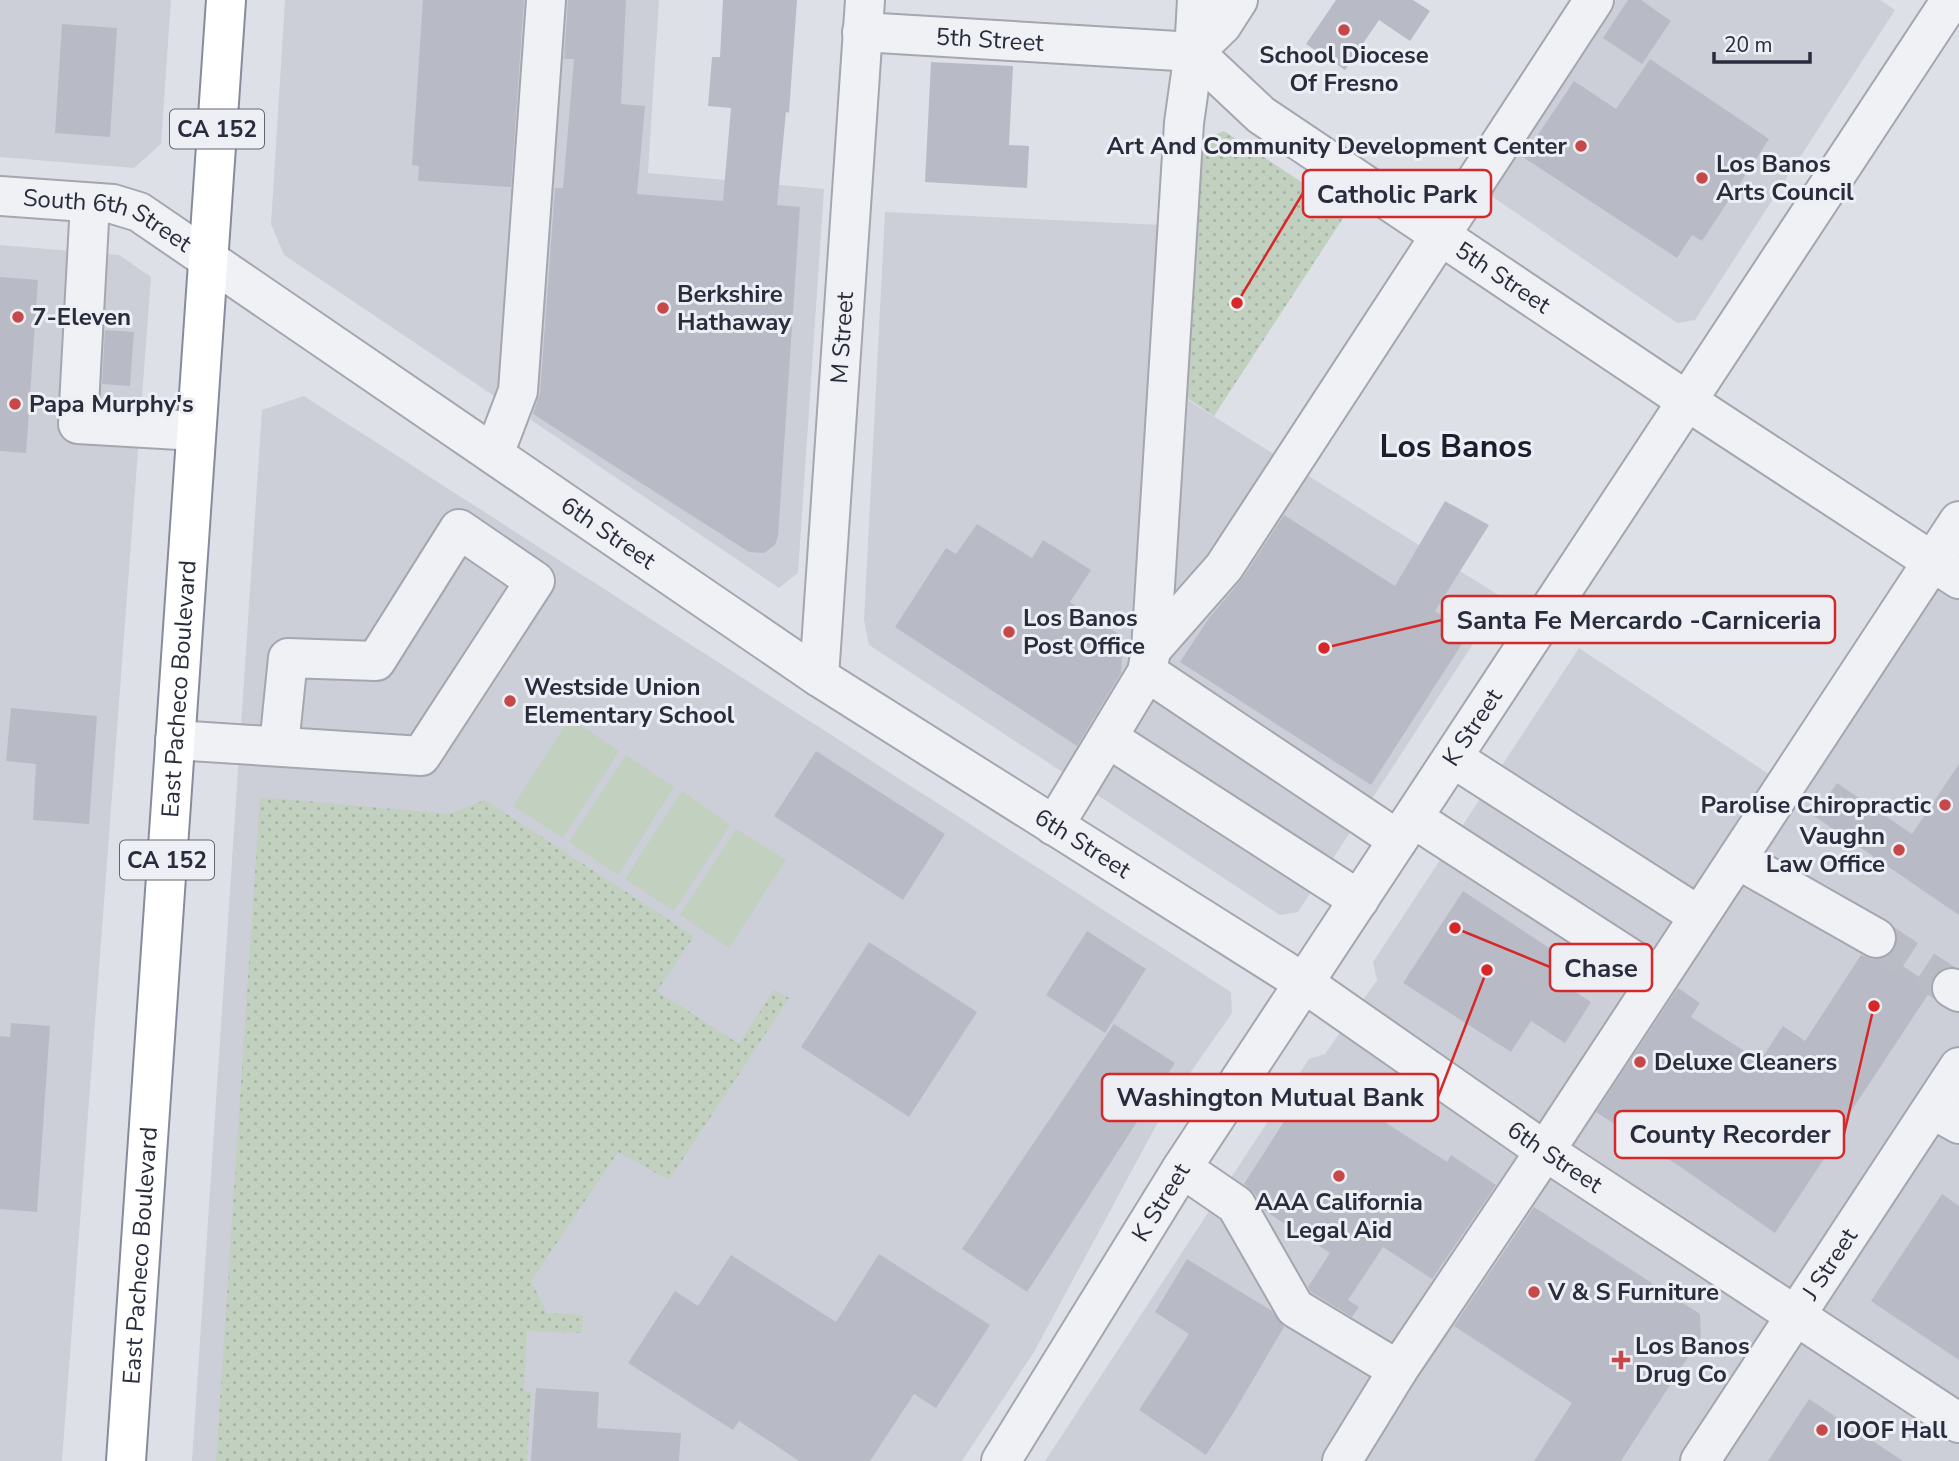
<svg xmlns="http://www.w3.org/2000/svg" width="1959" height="1461" font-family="'Nunito Sans',sans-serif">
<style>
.built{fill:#cccfd8}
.green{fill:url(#green-dots)}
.pitch{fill:#c1d0bf}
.building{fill:#b8bbc6}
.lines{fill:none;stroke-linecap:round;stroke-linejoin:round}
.minor-tunnel{stroke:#babcc5;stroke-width:38;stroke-dasharray:38 19;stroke-linecap:butt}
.minor-casing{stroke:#a4a6b0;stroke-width:42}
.highway-casing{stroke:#868c9c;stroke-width:42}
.minor{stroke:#f0f1f5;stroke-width:38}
.highway{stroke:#fff;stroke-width:38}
.poi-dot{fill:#c64849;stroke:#edeff4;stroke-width:2.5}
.labels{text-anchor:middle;stroke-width:6;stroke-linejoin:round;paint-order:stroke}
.shield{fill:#edeff4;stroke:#636673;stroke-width:2}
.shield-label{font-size:23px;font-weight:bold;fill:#282c3c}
.street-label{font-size:24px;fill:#282c3c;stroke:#edeff4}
.poi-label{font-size:24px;font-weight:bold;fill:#282c3c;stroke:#edeff4;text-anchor:start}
.district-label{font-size:32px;font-weight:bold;fill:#1a1e2d;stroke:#edeff4}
.leader{fill:none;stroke:#d62828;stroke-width:2.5}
.callout-dot{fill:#d62828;stroke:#edeff4;stroke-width:2.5}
.callout{fill:#edeff4;stroke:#d62828;stroke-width:2.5}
.callout-label{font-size:26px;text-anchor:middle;font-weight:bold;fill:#282c3c}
</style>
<defs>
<pattern id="green-dots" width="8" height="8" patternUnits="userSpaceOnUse" patternTransform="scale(1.75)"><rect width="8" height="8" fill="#c1d0bf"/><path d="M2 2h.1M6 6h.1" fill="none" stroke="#a6b3a5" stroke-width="1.8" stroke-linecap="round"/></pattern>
</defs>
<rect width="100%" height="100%" fill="#dee0e7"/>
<path class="built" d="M0,0H171L161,144L134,168L0,157Z
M285,0H535L508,375L497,398L284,255L271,224Z
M564,0H659L648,173L824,189L798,573L779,588L531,420Z
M1616,0H1880L1895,10L1695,320L1677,323L1487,193Z
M885,212L1163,225L1151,377L1503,598L1298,912L1280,915L869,645L864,620Z
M0,245L119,255L151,277L62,1461H0Z
M304,396L1231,992L1232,1013L1165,1109L1034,1352L962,1461H192L262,410Z
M1959,548V1461H1045L1309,1059L1325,1054L1377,980L1373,962L1579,648L1799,794Z"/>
<path class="green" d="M1224,131L1347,212L1214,416L1182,395L1195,143Z
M260,797L449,814L485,800L694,936L657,991L739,1044L774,990L789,998L669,1180L618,1152L531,1281L547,1313L583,1315L582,1333L527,1331L524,1391L531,1392L527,1461H216Z"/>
<path class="pitch" d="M570,718L619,751L563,838L513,806Z
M626,755L674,787L618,875L569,842Z
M682,791L730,825L674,911L625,879Z
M736,829L786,860L729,948L680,915Z"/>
<path class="building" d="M423,0H524L511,187L418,181L419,166L412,165Z
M568,0H626L621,104L645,106L637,194L723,201L731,108L708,106L712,57H720L723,0H797L789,113L786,112L777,205L800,207L778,536L775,545L764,553L749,552L533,414L540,393L555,188H563L574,59H564Z
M1336,0H1413L1430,11L1410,41L1379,20L1345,70L1306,44Z
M1628,0H1641L1671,21L1642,64L1603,38Z
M62,24L117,28L110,137L55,133Z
M1650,59L1769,139L1702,241L1692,235L1677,258L1523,157L1574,81L1616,109Z
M931,62L1013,66L1009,145L1029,146L1027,188L925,182Z
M0,277L38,280L26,453L0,451Z
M105,330L134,332L130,386L102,384Z
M1445,501L1489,525L1435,611L1469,633L1371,785L1180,662L1209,618L1242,579L1284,515L1395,586Z
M977,524L1032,558L1043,540L1091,570L1070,602L1123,637L1121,673L1077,746L895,627L946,548L956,554Z
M11,708L97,716L89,824L33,820L36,764L6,761Z
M816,751L945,834L903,900L774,816Z
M1959,764V915L1814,816L1837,783L1912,834Z
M1463,891L1569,961L1557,980L1591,1002L1565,1043L1531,1021L1511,1052L1403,983Z
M1087,931L1146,969L1105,1033L1046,995Z
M869,942L977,1012L909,1117L801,1047Z
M1861,955L1875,960L1888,956L1931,985V990L1846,1119L1849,1121L1775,1233L1682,1168L1596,1112L1678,988L1700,1003L1691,1017L1760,1061L1783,1026L1805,1041Z
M11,1023L50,1026L37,1212L0,1209V1036L10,1037Z
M1114,1024L1175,1063L1027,1292L962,1249Z
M1313,1076L1447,1162L1451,1155L1496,1185L1432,1279L1383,1247L1348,1300L1359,1307L1352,1317L1311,1292L1308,1287L1330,1253L1265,1211L1255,1194L1244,1184Z
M1942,1194L1959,1206V1360L1871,1301Z
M1534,1207L1700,1314L1701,1337L1621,1461H1534L1572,1403L1454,1326Z
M879,1254L990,1325L936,1408L914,1394L870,1461H799L739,1421L733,1430L628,1363L675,1291L698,1306L731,1255L836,1322Z
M1187,1259L1272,1311L1284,1327L1234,1412L1206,1455L1139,1410L1189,1334L1155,1312Z
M536,1388L599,1392L597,1428L681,1433L679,1461H531Z
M1809,1399L1903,1461H1768Z"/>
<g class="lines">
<path class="minor-tunnel" d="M1876,938L1952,988"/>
<g class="minor-casing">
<g id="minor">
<path id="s1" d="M862,32L1194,52L1261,115L1687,401L1959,579"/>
<path d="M1194,52L1222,25L1238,0"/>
<path id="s2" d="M0,196L113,204L139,212L819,677L1304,983L1545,1151L1959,1423"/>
<path d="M90,203L78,424L196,431"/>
<path d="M494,454L518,391L546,0"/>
<path d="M1151,650L1224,567L1594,0"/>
<path d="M1147,672L1398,840"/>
<path id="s3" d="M819,677L865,0"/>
<path d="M1108,738L1359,900"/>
<path d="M175,740L421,756L535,581L459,529L376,661L288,658L279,746"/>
<path d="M1453,758L1699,916"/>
<path d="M1413,818L1659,977"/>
<path d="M1054,826L1147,672L1151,650L1184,123L1194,52L1197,0"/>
<path d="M1737,859L1876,938"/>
<path d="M1952,988L1959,992"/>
<path d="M1932,1109L1959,1124"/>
<path d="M1182,1168L1236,1205L1295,1308L1398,1370"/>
<path id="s4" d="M1001,1461L1182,1168L1951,0"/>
<path d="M1342,1461L1398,1370L1545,1151L1959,521"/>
<path id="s5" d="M1700,1461L1959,1067"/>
</g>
</g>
<g class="highway-casing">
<g id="highway">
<path id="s6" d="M126,1461L226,0"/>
</g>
</g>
<use href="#minor" class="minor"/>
<use href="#highway" class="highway"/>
</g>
<g class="poi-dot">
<circle cx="1344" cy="30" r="7"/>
<circle cx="1581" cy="146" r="7"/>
<circle cx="1702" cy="178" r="7"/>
<circle cx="663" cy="308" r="7"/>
<circle cx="18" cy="317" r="7"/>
<circle cx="15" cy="404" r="7"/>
<circle cx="1009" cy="632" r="7"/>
<circle cx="510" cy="701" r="7"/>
<circle cx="1945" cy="805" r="7"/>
<circle cx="1899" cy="850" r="7"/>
<circle cx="1640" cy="1062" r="7"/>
<circle cx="1339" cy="1176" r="7"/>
<circle cx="1534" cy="1292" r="7"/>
<path d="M1617.5 1349.5h7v7h7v7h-7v7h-7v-7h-7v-7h7z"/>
<circle cx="1822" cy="1430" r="7"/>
</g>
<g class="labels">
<g class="shield">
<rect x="170" y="109.5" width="94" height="39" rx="5"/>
<rect x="120" y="840.5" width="94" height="39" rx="5"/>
</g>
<g class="shield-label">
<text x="217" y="137">CA 152</text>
<text x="167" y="868">CA 152</text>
</g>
<g class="street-label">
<text dy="8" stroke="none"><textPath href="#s1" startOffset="128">5th Street</textPath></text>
<text dy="8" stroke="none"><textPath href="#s2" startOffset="112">South 6th Street</textPath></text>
<text dy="8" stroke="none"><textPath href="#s1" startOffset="716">5th Street</textPath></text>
<text dy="8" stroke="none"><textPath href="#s3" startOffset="340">M Street</textPath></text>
<text dy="8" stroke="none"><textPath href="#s2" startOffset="709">6th Street</textPath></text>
<text dy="8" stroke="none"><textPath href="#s6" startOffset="774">East Pacheco Boulevard</textPath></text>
<text dy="8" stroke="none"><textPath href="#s4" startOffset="872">K Street</textPath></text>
<text dy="8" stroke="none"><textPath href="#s2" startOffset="1276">6th Street</textPath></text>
<text dy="8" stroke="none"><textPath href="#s2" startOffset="1843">6th Street</textPath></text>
<text dy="8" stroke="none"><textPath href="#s4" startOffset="304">K Street</textPath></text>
<text dy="8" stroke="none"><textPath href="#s6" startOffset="206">East Pacheco Boulevard</textPath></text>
<text dy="8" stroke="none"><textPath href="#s5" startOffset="236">J Street</textPath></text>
</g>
<g class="poi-label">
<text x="1344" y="63" text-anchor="middle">School Diocese<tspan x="1344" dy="28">Of Fresno</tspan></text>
<text x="1567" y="154" text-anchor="end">Art And Community Development Center</text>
<text x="1716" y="172">Los Banos<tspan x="1716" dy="28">Arts Council</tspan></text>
<text x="677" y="302">Berkshire<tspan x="677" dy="28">Hathaway</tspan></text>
<text x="32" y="325">7-Eleven</text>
<text x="29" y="412">Papa Murphy's</text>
<text x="1023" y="626">Los Banos<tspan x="1023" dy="28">Post Office</tspan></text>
<text x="524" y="695">Westside Union<tspan x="524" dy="28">Elementary School</tspan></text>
<text x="1931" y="813" text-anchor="end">Parolise Chiropractic</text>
<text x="1885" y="844" text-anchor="end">Vaughn<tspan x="1885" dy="28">Law Office</tspan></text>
<text x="1654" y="1070">Deluxe Cleaners</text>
<text x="1339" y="1210" text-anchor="middle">AAA California<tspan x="1339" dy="28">Legal Aid</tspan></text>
<text x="1548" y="1300">V &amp; S Furniture</text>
<text x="1635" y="1354">Los Banos<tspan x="1635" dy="28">Drug Co</tspan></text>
<text x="1836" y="1438">IOOF Hall</text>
</g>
<g class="district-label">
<text x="1456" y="457">Los Banos</text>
</g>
</g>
<path class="leader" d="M1237 303L1303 193M1324 648L1442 620M1455 928L1550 967M1487 970L1438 1097M1874 1006L1844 1134"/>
<g class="callout-dot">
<circle cx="1237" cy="303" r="7"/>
<circle cx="1324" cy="648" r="7"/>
<circle cx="1455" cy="928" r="7"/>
<circle cx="1487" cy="970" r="7"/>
<circle cx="1874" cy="1006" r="7"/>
</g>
<g class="callout">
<rect x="1303" y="170" width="188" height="47" rx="7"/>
<rect x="1442" y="596" width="393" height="47" rx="7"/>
<rect x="1550" y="944" width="102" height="47" rx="7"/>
<rect x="1102" y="1074" width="336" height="47" rx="7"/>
<rect x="1615" y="1111" width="229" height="47" rx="7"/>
</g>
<g class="callout-label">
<text x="1397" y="203">Catholic Park</text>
<text x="1639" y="629">Santa Fe Mercardo -Carniceria</text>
<text x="1601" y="977">Chase</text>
<text x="1270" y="1106">Washington Mutual Bank</text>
<text x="1730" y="1143">County Recorder</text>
</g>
<path d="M1714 52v10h96v-10" fill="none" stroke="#282c3c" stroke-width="3.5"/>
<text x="1724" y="52" font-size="21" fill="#282c3c" stroke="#edeff4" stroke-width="5" paint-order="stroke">20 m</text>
</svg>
